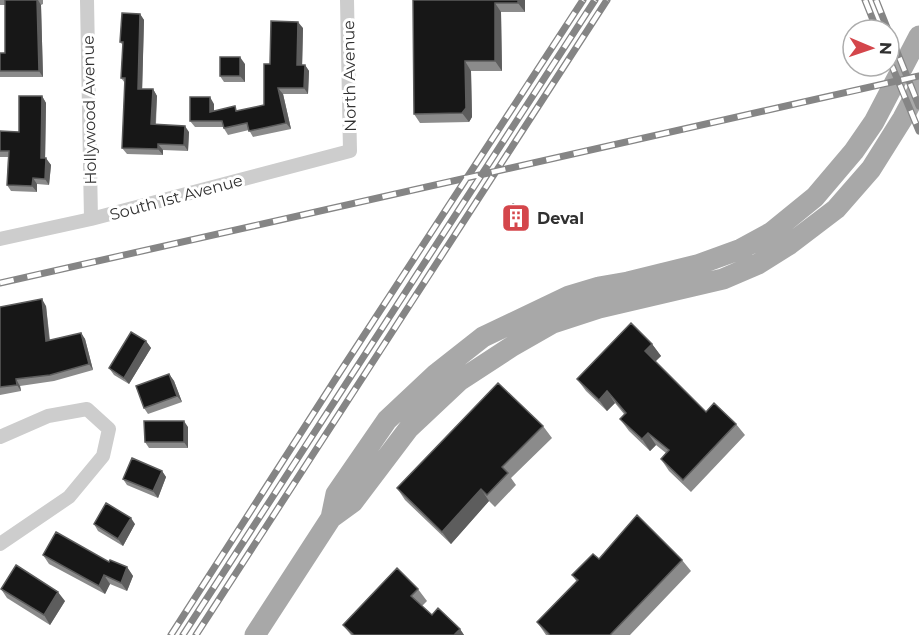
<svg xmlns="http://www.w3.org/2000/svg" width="919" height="635" font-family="Montserrat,sans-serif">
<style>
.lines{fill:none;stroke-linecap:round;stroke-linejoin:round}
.street{stroke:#cdcdcd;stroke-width:14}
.primary{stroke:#a8a8a8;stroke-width:21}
.rail-casing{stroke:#858585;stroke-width:7}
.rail{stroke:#fff;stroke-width:4.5;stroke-dasharray:14;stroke-linecap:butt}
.wall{fill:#8b8b8b}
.shaded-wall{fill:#5d5d5d}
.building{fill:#171717;stroke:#5d5d5d;stroke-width:1.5}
.labels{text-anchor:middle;stroke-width:6;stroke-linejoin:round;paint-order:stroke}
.street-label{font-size:16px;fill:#303030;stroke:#fff}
.poi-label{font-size:16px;font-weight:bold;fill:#303030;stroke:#fff;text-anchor:start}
</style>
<rect width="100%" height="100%" fill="#fff"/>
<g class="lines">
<path class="street" d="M87,0L91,219
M0,239L91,219L350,151L347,0
M0,437L48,416L87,409L109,429L103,456L69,497L0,544"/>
<path class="primary" d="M331,518L336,494L387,420L436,374L483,337L569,296L599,287L628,282L697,265L741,249L772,232L815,197L854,151L874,122L919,36
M255,635L331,518L353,502L409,428L459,381L511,347L553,323L599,308L723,279L758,264L790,244L836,209L871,169L903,118L919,88"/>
<g class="rail-casing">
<path id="rail" d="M865,0L877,30
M876,0L888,30
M889,32L919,106
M889,59L919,131
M0,283L919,76
M171,635L340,372L583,0
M183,635L595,0
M196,635L607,0"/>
</g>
<use href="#rail" class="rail"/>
</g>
<path class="wall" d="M0,0H43V4L41,5L43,77H0V53H5V5H0Z
M413,0H525V12H501L502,71H471L472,117L469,122L420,123L414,114Z
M140,14L144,20L142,89H153L157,96L156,124L189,132L188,151L163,150V155L127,154L122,148L125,83L121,78L123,45L120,42Z
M303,28L302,65H305L309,71L308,94H283L291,129L253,137L249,130L228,135L223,127H195L190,121L214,104V111H238L264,105L270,64Z
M245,64V82H224L220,76Z
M42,96L46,103L45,158L51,165L49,185L37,184V192L11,191L7,185L8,157H0V131L19,132Z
M525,211L527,215L518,229L506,222L504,219Z
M46,306L50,340L81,333L85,339L93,370L54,381L20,386L21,391L0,395V307Z
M146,341L151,348L129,384L114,375L109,368Z
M652,344L661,356L655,361L706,412L736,424L745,435L691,492L669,471L661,459L666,453L656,445L650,451L629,431L620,419L624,414L615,403L607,411L586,391L577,379Z
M169,374L174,381L182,402L148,414L144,408Z
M543,426L552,438L511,478L516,485L495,507L489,501L451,544L405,500L397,488Z
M188,427V448H149L145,442Z
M162,471L166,477L158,498L127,485L123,479Z
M94,524H135L123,546L98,531Z
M43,555L109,562L127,567L133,576L127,591L110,584L105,594L49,564Z
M599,559L682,560L691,571L630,635H546L537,622L577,582L572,575Z
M1,589L65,601L50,625L7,598Z
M418,589L427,601L422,606L432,615L460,629L464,635H351L343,625Z"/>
<path class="shaded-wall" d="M37,0H38L41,5L43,77L39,71Z
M518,0H525V12L518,3Z
M495,3L501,12L502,71L495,61Z
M140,14L144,20L142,95L138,89Z
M298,22L303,28L302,71L297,65Z
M240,57L245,64V82L240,76Z
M465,61L471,71L472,117L469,122L462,113Z
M305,65L309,71L308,94L304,88Z
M278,88L283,94L291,129L286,123Z
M153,89L157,96L155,130L151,124Z
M42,96L46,103L45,164L41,158Z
M210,97L214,104V118L210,112Z
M185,126L189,132L188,151L184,145Z
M158,144L163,150V155L158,149Z
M46,158L51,165L49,185L45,179Z
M33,178L37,184V192L32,186Z
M525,211L527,215L518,229L515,226Z
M42,299L46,306L50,347L46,341Z
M81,333L85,339L93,370L89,364Z
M146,341L151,348L129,384L124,378Z
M652,344L661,356L654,363L645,351Z
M169,374L174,381L182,402L177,396Z
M16,379L20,386L21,391L17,385Z
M607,391L615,403L607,411L599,400Z
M184,421L188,427V448L184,442Z
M648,433L656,445L650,451L642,439Z
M162,471L166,477L158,498L153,491Z
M481,489L489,501L451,544L442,532Z
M131,518L135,524L123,546L118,539Z
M127,567L133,576L127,591L121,583Z
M104,575L110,584L105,594L99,586Z
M58,592L65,601L50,625L44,615Z
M460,629L464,635H454Z"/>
<path class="building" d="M5,0H37L39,71H0V53H5Z
M413,0H518V3H495V61H465L466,108L462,113L414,114Z
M122,13L140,14L138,89H153L151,124L185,126L184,145L158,144V149L122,148L125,78H121L123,42H120Z
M271,21L298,22L297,65H305L304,88H278L286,123L249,131L247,123L224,128L222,121H190V97H210V112L235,106L236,111L264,105V64H270Z
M220,57H240V76H220Z
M19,96H42L41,158H46L45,179L33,178L32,186L7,185L9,151H0V131L19,132Z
M513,204L525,211L515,226L504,219Z
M42,299L46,341L81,333L89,364L50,375L16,379L17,385L0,387V307Z
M631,323L652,344L645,351L706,412L714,403L736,424L683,480L661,459L669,450L648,433L642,439L620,419L626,413L607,391L599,400L577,379Z
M131,332L146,341L124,378L109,368Z
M169,374L177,396L144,408L136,386Z
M498,383L543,426L502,467L508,473L487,495L481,489L442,532L397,488Z
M144,421H184V442H145Z
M132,458L162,471L153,491L123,479Z
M106,503L131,518L118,539L94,524Z
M637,515L682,560L610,635H550L537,622L578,580L572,575L593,554L599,559Z
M56,532L109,562L110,560L127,567L121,583L104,575L99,586L43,555Z
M16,565L58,592L44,615L1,589Z
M397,568L418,589L411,596L432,615L438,608L460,629L454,635H354L343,625Z"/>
<defs>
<g id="building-square" transform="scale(1.5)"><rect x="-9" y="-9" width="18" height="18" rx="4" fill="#d4464b" stroke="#fff"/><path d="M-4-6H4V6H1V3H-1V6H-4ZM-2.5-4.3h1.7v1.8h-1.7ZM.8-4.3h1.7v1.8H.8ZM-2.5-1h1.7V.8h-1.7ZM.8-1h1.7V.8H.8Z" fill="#fff"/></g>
</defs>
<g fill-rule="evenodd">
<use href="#building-square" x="516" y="218"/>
</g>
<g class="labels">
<g class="street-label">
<text transform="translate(349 76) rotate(-91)" y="6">North Avenue</text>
<text transform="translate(89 110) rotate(-91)" y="6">Hollywood Avenue</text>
<text transform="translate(176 197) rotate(-15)" y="6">South 1st Avenue</text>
</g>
<g class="poi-label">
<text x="537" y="224">Deval</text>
</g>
</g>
<g transform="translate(871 48) rotate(92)"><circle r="28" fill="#ffffff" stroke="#acacac" stroke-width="1.5"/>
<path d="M0-4.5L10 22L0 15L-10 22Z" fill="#d4464b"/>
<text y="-9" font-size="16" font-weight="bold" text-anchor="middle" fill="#303030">N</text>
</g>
</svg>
